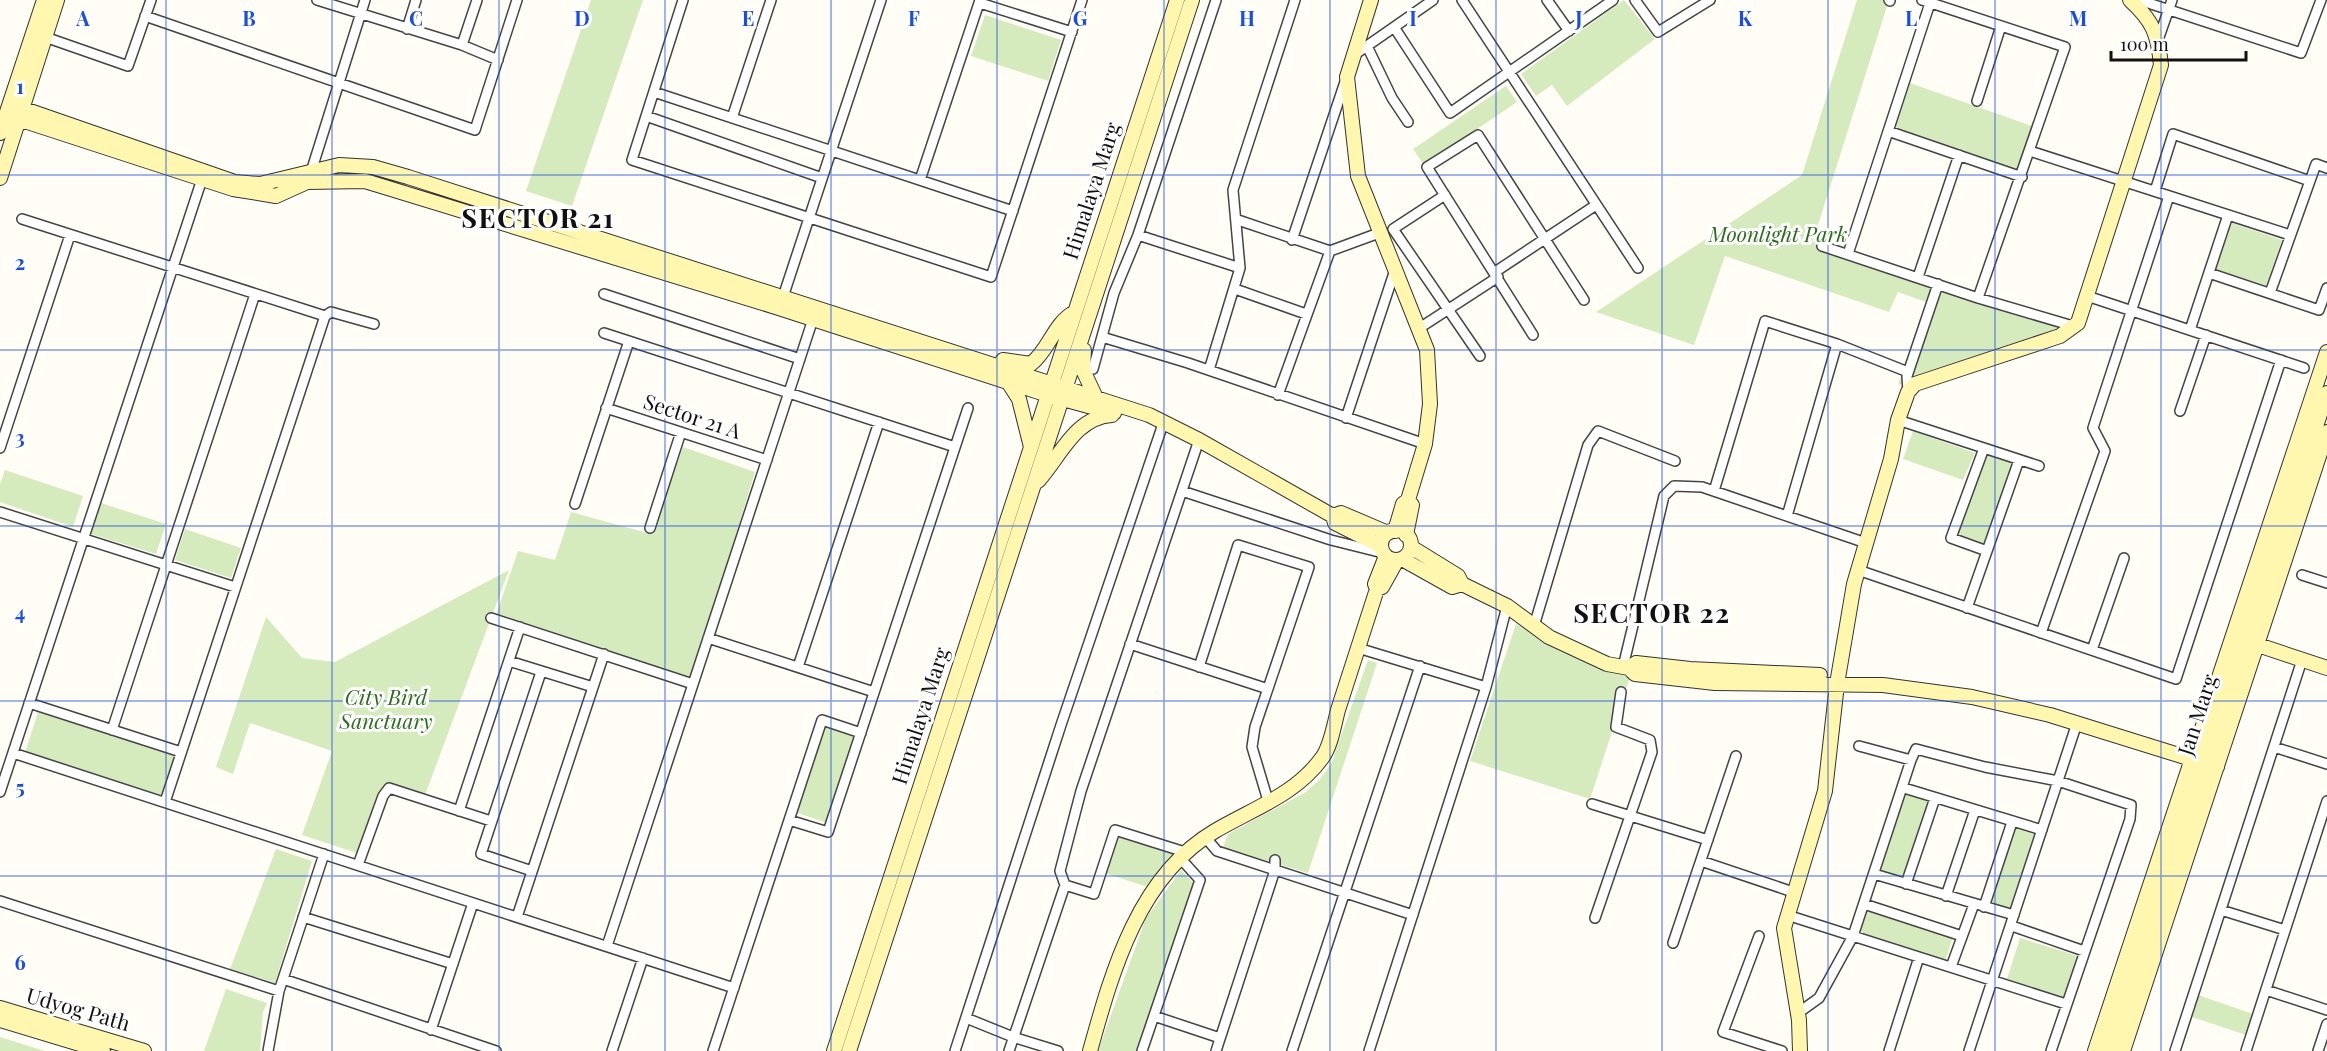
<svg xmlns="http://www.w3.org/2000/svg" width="2327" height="1051" font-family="'Playfair Display',serif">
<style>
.green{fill:#d5ebbd}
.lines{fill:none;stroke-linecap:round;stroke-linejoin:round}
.street-casing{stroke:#444;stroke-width:12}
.secondary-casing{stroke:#333;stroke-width:16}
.street{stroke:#fff;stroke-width:9}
.secondary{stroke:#fff6b0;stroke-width:14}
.grid{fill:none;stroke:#1d4ed8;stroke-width:1.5;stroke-opacity:0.55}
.labels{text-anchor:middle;stroke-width:6;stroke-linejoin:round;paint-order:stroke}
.street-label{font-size:21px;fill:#111;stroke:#fff}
.park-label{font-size:21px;font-style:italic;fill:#2f6b1f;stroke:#fff}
.district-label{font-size:27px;font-weight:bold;letter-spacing:1.5px;fill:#111;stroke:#fff}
.grid-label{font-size:20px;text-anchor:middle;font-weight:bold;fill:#1d4ed8;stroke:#fff;stroke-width:6;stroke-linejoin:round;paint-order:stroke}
</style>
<rect width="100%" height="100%" fill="#fffdf5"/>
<path class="green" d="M591,0H643L572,206L526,191Z
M1624,0L1655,39L1567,106L1552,85L1536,96L1521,74Z
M1857,0H1889L1813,241L2058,328L1898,385L1926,302L1898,292L1889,312L1725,256L1694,345L1596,312L1802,175Z
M985,15L1061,40L1048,81L971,56Z
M1910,83L2035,127L2021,171L1895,127Z
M1506,86L1517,102L1424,165L1413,149Z
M2232,223L2282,240L2266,286L2216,269Z
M1913,431L1975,453L1963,480L1903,459Z
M683,447L755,472L692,677L495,618L518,551L555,560L571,512L651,534Z
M1984,448L2019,460L1987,551L1951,538Z
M5,470L83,496L73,527L0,502V484Z
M101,503L166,524L156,554L91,534Z
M185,529L241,548L231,578L175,560Z
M509,570L425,795L386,782L360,854L302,835L332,751L250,723L233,774L216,767L266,617L302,658L335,662Z
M1516,624L1572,654L1631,674L1590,799L1470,761Z
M1368,660L1377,663L1308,873L1223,848L1228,834L1306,792L1320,779L1331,764Z
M38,712L184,759L170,799L25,753Z
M824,727L856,738L827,823L795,812Z
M1906,791L1931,800L1904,880L1879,871Z
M2014,826L2043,835L2017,914L1988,905Z
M1118,836L1175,855L1147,887L1105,873Z
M276,849L312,861L275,983L230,969Z
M1181,870L1194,884L1136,1051H1098L1146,918Z
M1865,908L1953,936L1945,962L1857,933Z
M2020,938L2078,956L2065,997L2007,979Z
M226,989L267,1003L263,1012L260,1051H204Z
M2198,995L2253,1014L2246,1035L2189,1016Z
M0,1037L45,1051H0Z"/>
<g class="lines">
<g class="street-casing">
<path id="street" d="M317,0L462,45L498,60
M683,0L632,160L991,277L1082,0
M1462,0L1638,268
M1547,0L1569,31
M1635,0L1658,32L1710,0
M1889,0L1890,1
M1922,0L2065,47L1978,298
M2139,0L2301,53L2321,0
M980,3L1072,32
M145,16L475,130L517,0
M1394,27L1450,113L1613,0
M407,29L416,0
M45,37L128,66L151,0
M2158,40L2172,0
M462,45L477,0
M1367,46L1392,98L1408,122
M1354,55L1433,0
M654,92L1013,211
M1977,101L2001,26
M646,116L822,178
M732,118L771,0
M1888,131L2022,177
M2030,151L2290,235
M310,175L365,0
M920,180L980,0
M2155,191L2173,134L2310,181
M1445,195L1393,229L1480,356
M22,219L325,316L331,312L374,324
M1238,220L1330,251L1379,233
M1138,235L1240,268
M1292,240L1345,82
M1822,246L1978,298L2073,326
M1848,254L1930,3
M1495,272L1596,205
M2209,273L2319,310L2327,288
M1918,277L1959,155
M1235,289L1306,314
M2270,293L2316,164L2327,168
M604,294L800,359
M2087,296L2304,368
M781,303L881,0
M1418,329L1498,277
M2190,330L2228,215
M604,333L955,447
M1533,335L1427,167L1478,135L1584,300
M1102,337L1188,363L1425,444
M1093,369L1114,293L1138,235L1216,0
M1209,370L1240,268L1233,190L1295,0
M1908,392L1907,376L1938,284
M1278,395L1330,251
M606,408L767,460
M2180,411L2206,335
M1346,418L1394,273
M1898,420L2039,466
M0,448L70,235
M1984,448L1951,538L1987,551
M1182,491L1331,540L1383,553
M1714,491L1765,321L1837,344L1908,372
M575,504L629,341
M0,512L235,587
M1787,516L1837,344
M650,528L681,432
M1858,570L2176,679L2281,360
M2302,575L2327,583
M1967,608L2019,460
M491,618L693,684
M1534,626L1588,445L1598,431L1675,461
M2041,633L2105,451L2093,428L2169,196
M708,638L874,692
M1130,644L1268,689
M1358,648L1486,687
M2092,650L2124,558
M509,661L593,687
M798,667L879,422
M1199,667L1238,545L1309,567L1255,727L1252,747L1269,804
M1623,667L1664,496L1674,486L1702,487L1866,543
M29,703L181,752
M112,730L255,294
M1859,746L1911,760L1916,749L1985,767L2058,781L2131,805L2130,819L2051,1051
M2274,747L2327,764
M13,753L734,988
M1904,788L2042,830
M0,792L204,173
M165,802L325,316
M1592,804L1708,840
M459,811L520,627
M789,820L828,832L968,408
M1206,838L1217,851L1413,915
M1701,861L1793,892
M358,865L383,796L389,788L491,821
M532,871L481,854L541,672
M1874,874L2014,915
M1906,884L1935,798
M1065,885L1060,871L1081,791L1199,440
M1946,896L1975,810
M0,901L279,991
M1864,904L1962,936
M1984,907L2012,822
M2221,910L2285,930
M1787,915L2066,1004
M303,917L453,964
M517,917L604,654
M1595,918L1652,752L1650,740L1616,727L1621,692
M2012,926L2084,951
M1759,936L1723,1032L1782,1051
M1673,943L1736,756
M607,946L814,316
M1951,967L1974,904
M283,979L496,1051
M2266,990L2327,1010
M1798,1013L1819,998L1853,936L1911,760
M1154,1016L1220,1038
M966,1018L1013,1037L1058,1051
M431,1030L473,903
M268,1051L279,991L324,854
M612,1051L643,958
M713,1051L822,720L861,733
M955,1051L1061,725L1163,424
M1009,1051L1065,885L1094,894L1115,830L1188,853
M1142,1051L1200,880L1181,859
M1216,1051L1275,870V860
M1292,1051L1420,666
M1369,1051L1486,687L1507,606
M1889,1051L1919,957
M1969,1051L2077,723
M2175,1051L2302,660
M2246,1051L2327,801
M2318,1051L2327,1024"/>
</g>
<g class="secondary-casing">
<path id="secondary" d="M1371,0L1347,77L1358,176L1427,350L1430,404L1425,444L1408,500
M10,104L235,182L260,184L339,165L373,167L408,177L1149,415L1199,440L1333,516
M6,115L233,189L276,196L307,182L365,181L779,308L1048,395L1114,413
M0,133L44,0
M0,178L57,0
M1084,350L1083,370L1096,398
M1003,360L1031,364C1050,349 1053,324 1075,312
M1008,382L1019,399L1031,447
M1038,481C1060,457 1075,417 1112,415
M1381 545a15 15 0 1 1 30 0a15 15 0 1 1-30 0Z
M1395,531L1403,504L1408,500L1412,505L1406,535
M1381,546L1335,523L1333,516L1341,513L1388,533
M1386,556L1375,584L1377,589L1382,587L1397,560
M1402,559L1452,587L1462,584L1458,576L1411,547
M1462,584L1507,606L1549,637L1607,664L1629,668L1635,674L1715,683L1883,685L1972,697L2050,715L2217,767
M2249,642L2327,668
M1629,668L1636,663L1690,669L1820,675
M0,1008L144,1051
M0,1020L103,1051
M834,1051L1177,0
M849,1051L1192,0
M1090,1051C1112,972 1138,876 1215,831C1254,808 1295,795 1322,758C1331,746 1334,725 1338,710C1351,670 1364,629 1377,589
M1800,1051L1799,1020L1784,928L1825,791L1837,684L1854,584L1891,459L1898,420L1908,392L1915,384L2060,336L2078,323L2161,65C2158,34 2153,21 2130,0
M2095,1051L2327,352
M2109,1051L2327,393
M2123,1051L2327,432"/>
</g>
<use href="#street" class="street"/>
<use href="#secondary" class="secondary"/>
</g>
<path class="grid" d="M166,0V1051M332,0V1051M499,0V1051M665,0V1051M831,0V1051M997,0V1051M1164,0V1051M1330,0V1051M1496,0V1051M1662,0V1051M1828,0V1051M1995,0V1051M2161,0V1051M0,175H2327M0,350H2327M0,526H2327M0,701H2327M0,876H2327"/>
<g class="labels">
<g class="street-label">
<text transform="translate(1092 191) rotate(-72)" y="7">Himalaya Marg</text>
<text transform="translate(692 417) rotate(18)" y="7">Sector 21 A</text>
<text transform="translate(2198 715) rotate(-72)" y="7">Jan Marg</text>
<text transform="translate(921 716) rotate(-72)" y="7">Himalaya Marg</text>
<text transform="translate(78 1010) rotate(16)" y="7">Udyog Path</text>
</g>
<g class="park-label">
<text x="1778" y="242">Moonlight Park</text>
<text x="386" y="705">City Bird<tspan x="386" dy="24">Sanctuary</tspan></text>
</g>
<g class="district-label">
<text x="538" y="228">SECTOR 21</text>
<text x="1652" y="623">SECTOR 22</text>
</g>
</g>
<g class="grid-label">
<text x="83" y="26">A</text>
<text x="249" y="26">B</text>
<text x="416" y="26">C</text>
<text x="582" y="26">D</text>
<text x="748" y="26">E</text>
<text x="914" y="26">F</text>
<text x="1080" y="26">G</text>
<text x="1247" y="26">H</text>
<text x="1413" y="26">I</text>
<text x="1579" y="26">J</text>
<text x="1745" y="26">K</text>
<text x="1911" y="26">L</text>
<text x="2078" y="26">M</text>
<text x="20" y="94">1</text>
<text x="20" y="270">2</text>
<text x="20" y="445">3</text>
<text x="20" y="620">4</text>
<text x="20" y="795">5</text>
<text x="20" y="970">6</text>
</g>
<path d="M2111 51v9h135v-9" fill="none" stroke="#111111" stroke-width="3"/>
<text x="2120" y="51" font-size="18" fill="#111111" stroke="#ffffff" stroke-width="4.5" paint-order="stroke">100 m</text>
</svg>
